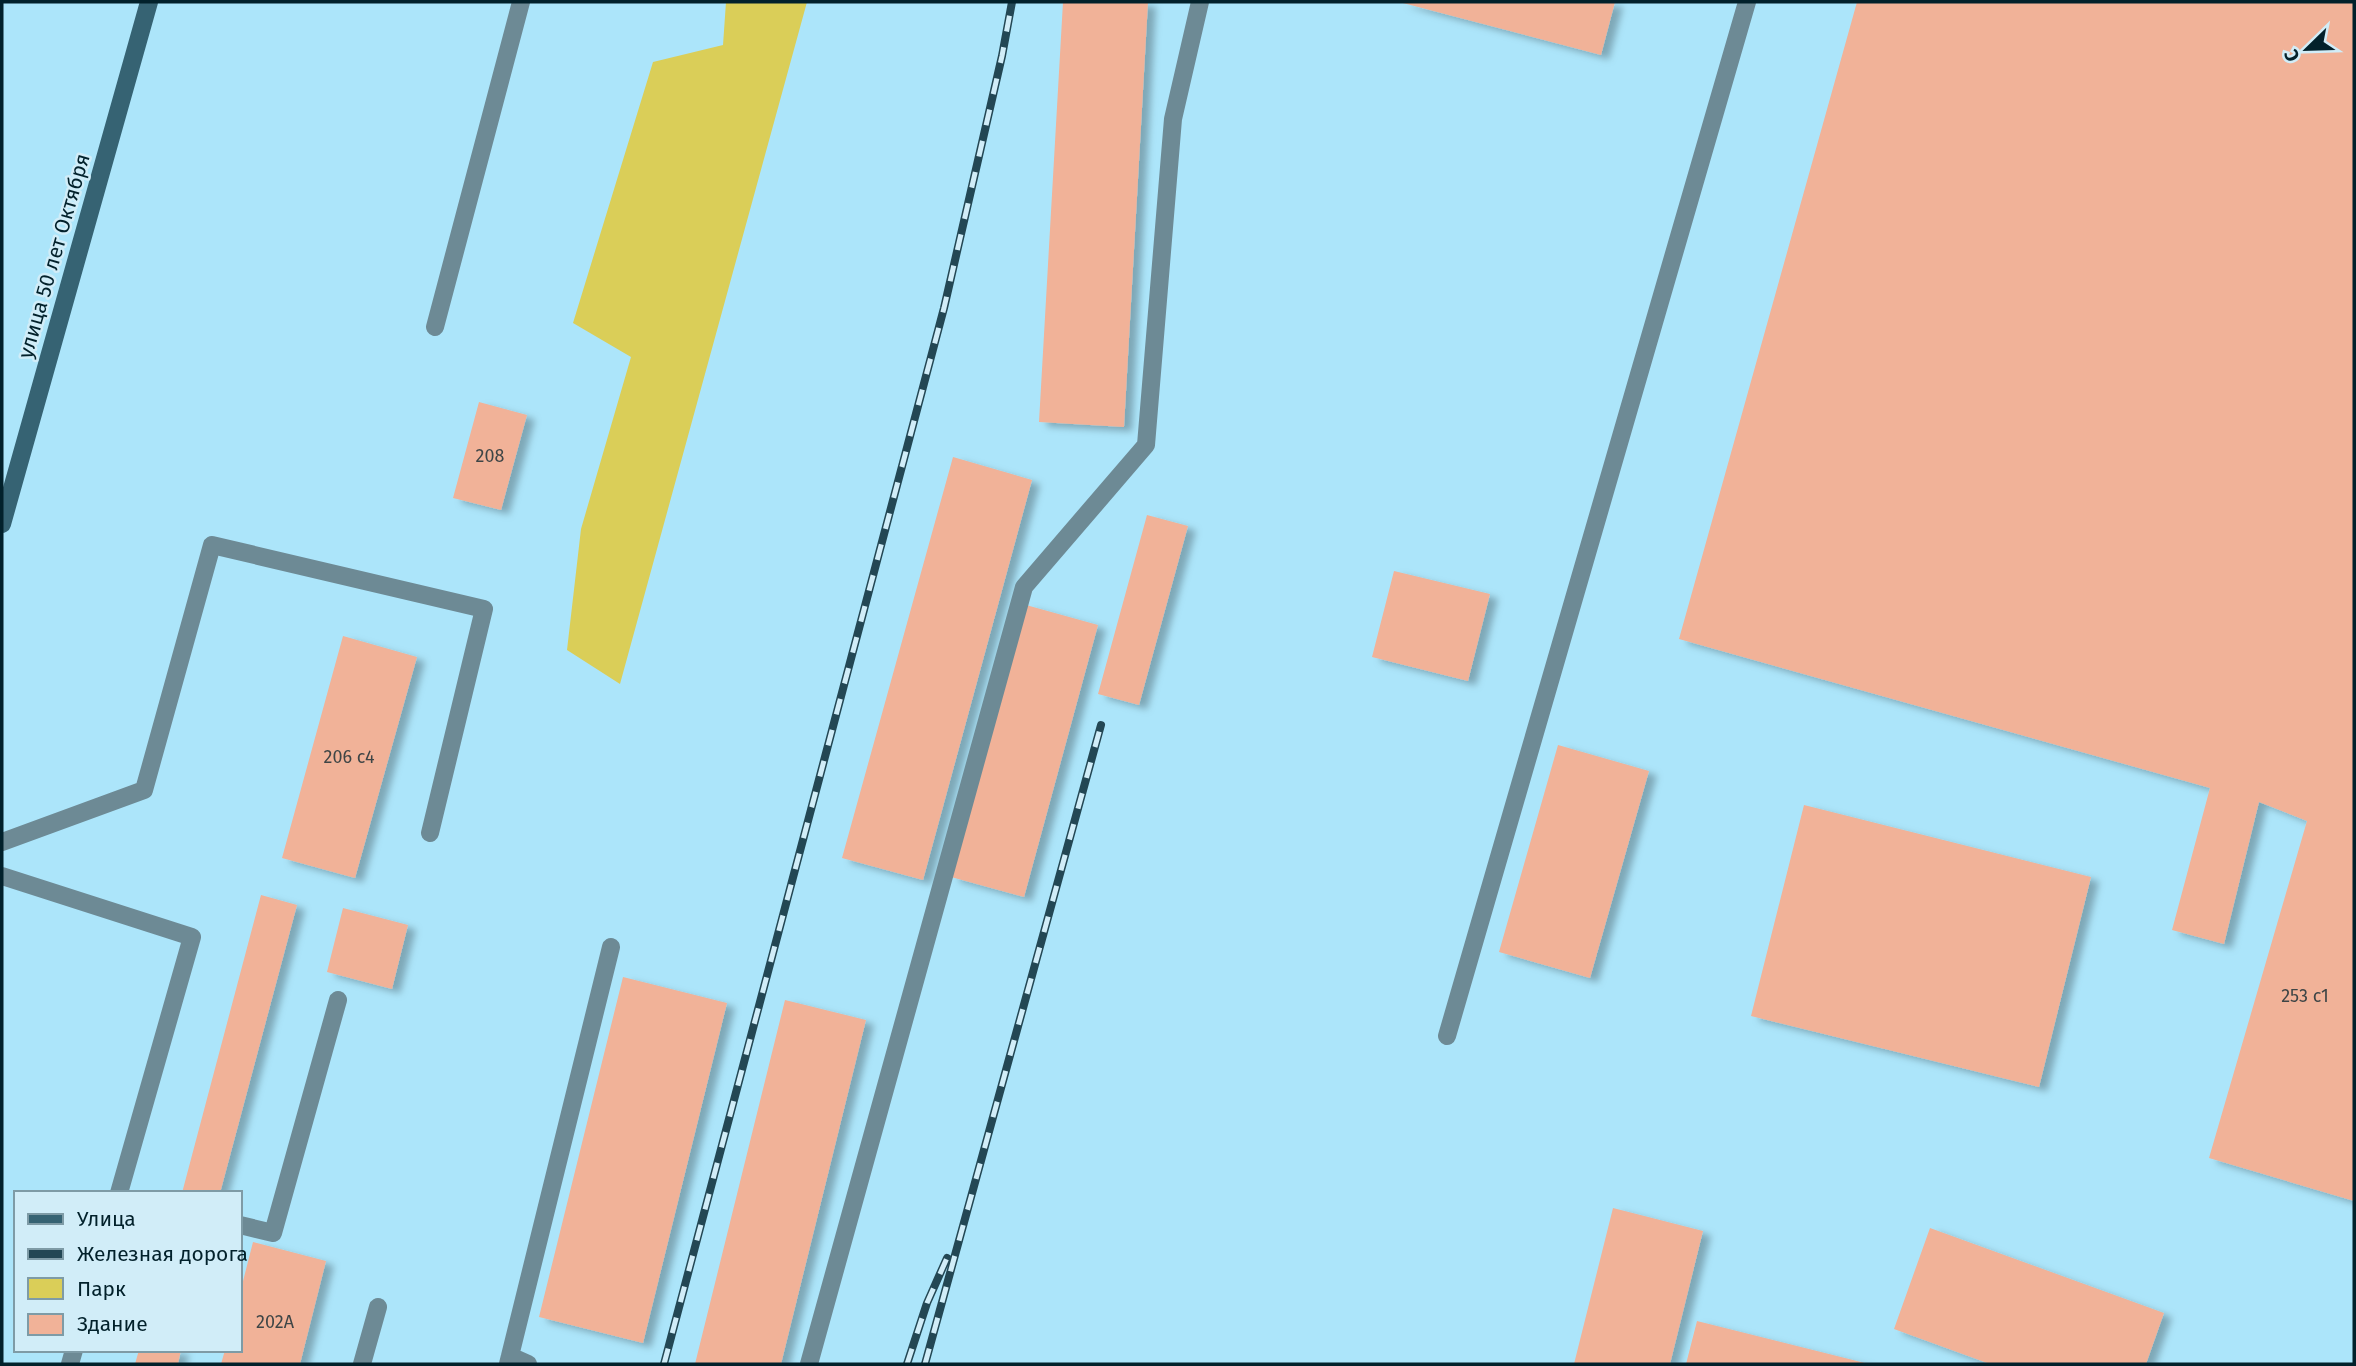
<svg xmlns="http://www.w3.org/2000/svg" width="2356" height="1366" font-family="'Fira Sans',sans-serif">
<style>
.green{fill:#dace58}
.building{fill:#f1b298;filter:url(#shadow)}
.lines{fill:none;stroke-linecap:round;stroke-linejoin:round}
.service{stroke:#6d8a95;stroke-width:18}
.secondary{stroke:#366373;stroke-width:18}
.rail-casing{stroke:#234754;stroke-width:8}
.rail{stroke:#d1edf8;stroke-width:5;stroke-dasharray:16;stroke-linecap:butt}
.labels{text-anchor:middle;stroke-width:5;stroke-linejoin:round;paint-order:stroke}
.number-label{font-size:18px;fill:#3e4546}
.street-label{font-size:21px;fill:#02212b;stroke:#d1edf8}
</style>
<defs>
<filter id="shadow"><feDropShadow dx="8" dy="4.5" stdDeviation="3.5" flood-color="#0004"/></filter>
</defs>
<rect width="100%" height="100%" fill="#ace5fa"/>
<path class="green" d="M726,2H807L620,684L567,650L581,529L631,357L573,323L653,62L723,45Z"/>
<path class="building" d="M1063,2H1148L1124,427L1039,422Z
M1399,2H1615L1601,55Z
M1857,2H2354V1201L2209,1158L2307,821L2259,802L2224,944L2172,930L2210,788L1679,639Z
M479,402L527,415L501,510L453,498Z
M953,457L1032,480L923,880L842,858Z
M1147,515L1188,526L1139,705L1098,694Z
M1394,571L1490,594L1468,681L1372,657Z
M1026,605L1098,625L1024,897L951,877Z
M343,636L417,657L355,878L282,858Z
M1558,745L1649,771L1590,978L1499,952Z
M1804,805L2091,877L2039,1087L1751,1016Z
M261,895L297,905L220,1193H182Z
M343,908L408,925L392,989L327,972Z
M623,977L727,1003L643,1343L539,1317Z
M785,1000L866,1020L781,1364H695Z
M1613,1208L1703,1231L1670,1364H1574Z
M1930,1228L2164,1313L2146,1364H1990L1894,1329Z
M253,1242L326,1261L300,1364H221L225,1350H240V1293Z
M1697,1321L1865,1363V1364H1686Z
M139,1350H181L178,1364H135Z"/>
<g class="lines">
<path class="service" d="M435,327L521,2
M2,842L144,790L212,545L484,609L430,833
M2,876L192,937L119,1193
M1447,1036L1747,2
M240,1225L273,1233L338,1000
M510,1356L528,1364
M70,1364L74,1350
M362,1364L378,1307
M508,1364L611,947
M809,1364L1024,587L1146,445L1173,119L1200,2"/>
<path class="secondary" d="M2,524L149,2"/>
<g class="rail-casing">
<path id="rail" d="M664,1364L944,308L1002,56L1012,2
M907,1364L927,1303L947,1258
M925,1364L1101,725"/>
</g>
<use href="#rail" class="rail"/>
</g>
<g class="labels">
<g class="number-label">
<text x="490" y="462">208</text>
<text x="349" y="763">206 с4</text>
<text x="2305" y="1002">253 с1</text>
<text x="275" y="1328">202А</text>
</g>
<g class="street-label">
<text transform="translate(54 256) rotate(-74)" y="7">улица 50 лет Октября</text>
</g>
</g>
<rect width="2356" height="1366" fill="none" stroke="#02212b" stroke-width="7"/>
<rect x="14" y="1191" width="228" height="161" fill="#d1edf8" stroke="#7e9ba6" stroke-width="2"/>
<rect x="28" y="1214" width="35" height="10" fill="#366373" stroke="#7e9ba6" stroke-width="2"/>
<text x="77" y="1226" font-size="21" fill="#02212b">Улица</text>
<rect x="28" y="1249" width="35" height="10" fill="#234754" stroke="#7e9ba6" stroke-width="2"/>
<text x="77" y="1261" font-size="21" fill="#02212b">Железная дорога</text>
<rect x="28" y="1278" width="35" height="21" fill="#dace58" stroke="#7e9ba6" stroke-width="2"/>
<text x="77" y="1296" font-size="21" fill="#02212b">Парк</text>
<rect x="28" y="1314" width="35" height="21" fill="#f1b298" stroke="#7e9ba6" stroke-width="2"/>
<text x="77" y="1331" font-size="21" fill="#02212b">Здание</text>
<g transform="translate(2307 49) rotate(247)" stroke="#d1edf8" stroke-width="5" paint-order="stroke">
<path d="M0-5L12 26L0 18L-12 26Z" fill="#02212b"/>
<text y="-10" font-size="19" font-weight="bold" text-anchor="middle" fill="#02212b">С</text>
</g>
</svg>
